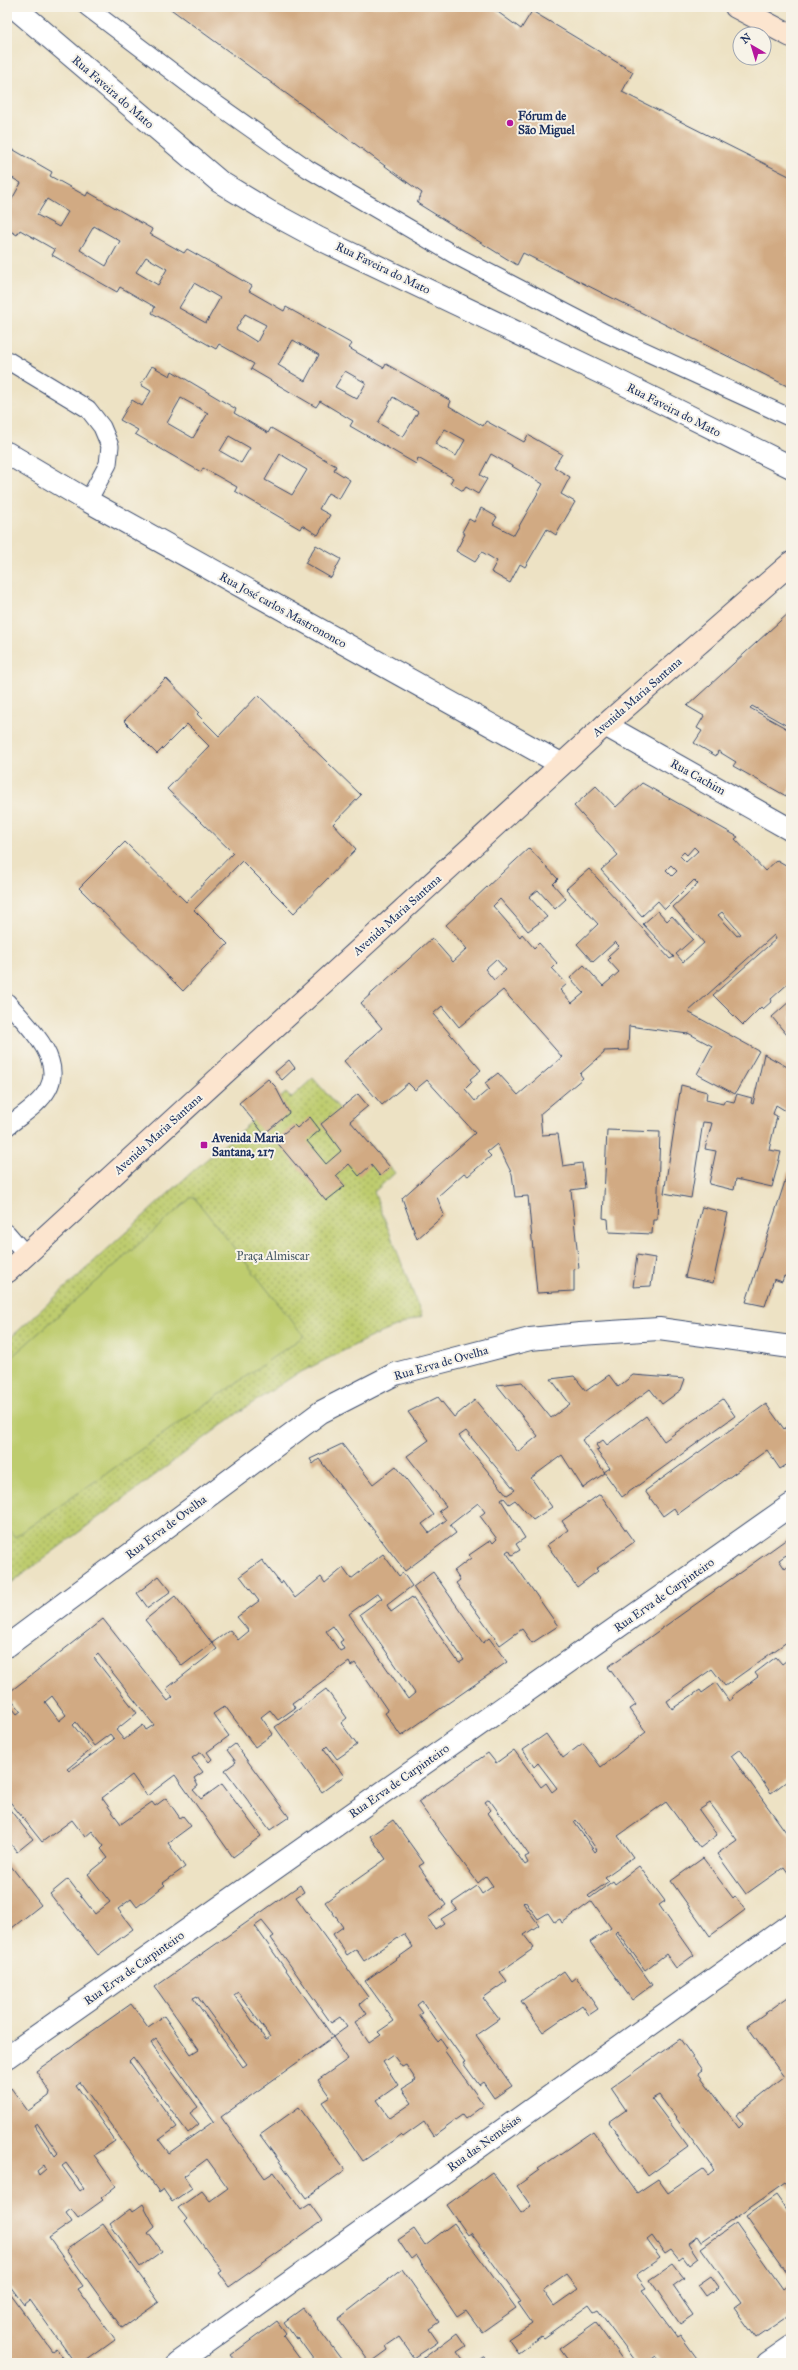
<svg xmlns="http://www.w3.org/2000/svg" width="798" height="2370" font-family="'IM FELL Great Primer',serif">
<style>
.grass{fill:url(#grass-dots);stroke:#6c7e66}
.garden{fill:#becc6e;stroke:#6c7e66}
.building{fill:#d1aa83;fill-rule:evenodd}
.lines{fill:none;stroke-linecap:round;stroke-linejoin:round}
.lane-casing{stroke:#3a4a6d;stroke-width:19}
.street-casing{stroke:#3a4a6d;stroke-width:24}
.secondary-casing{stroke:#3a4a6d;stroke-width:24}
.lane{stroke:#fff;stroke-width:17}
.street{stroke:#fff;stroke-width:22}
.secondary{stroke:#fce5cf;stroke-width:22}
.poi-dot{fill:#b5179e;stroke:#f7f3e8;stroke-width:1.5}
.labels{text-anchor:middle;stroke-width:4;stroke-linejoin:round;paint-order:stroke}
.street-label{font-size:12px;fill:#1b2f5e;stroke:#f7f3e8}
.poi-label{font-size:12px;font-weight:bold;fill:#1b2f5e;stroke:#f7f3e8;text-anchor:start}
.park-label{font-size:12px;fill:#445662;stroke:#f7f3e8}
</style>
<defs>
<pattern id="grass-dots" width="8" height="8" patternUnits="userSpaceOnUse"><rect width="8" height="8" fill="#becc6e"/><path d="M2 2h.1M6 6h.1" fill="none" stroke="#9aa65e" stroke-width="1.8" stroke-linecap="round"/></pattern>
</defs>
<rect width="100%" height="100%" fill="#f7f3e8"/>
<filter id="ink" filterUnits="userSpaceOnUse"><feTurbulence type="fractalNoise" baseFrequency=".025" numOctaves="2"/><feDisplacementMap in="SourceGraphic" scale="8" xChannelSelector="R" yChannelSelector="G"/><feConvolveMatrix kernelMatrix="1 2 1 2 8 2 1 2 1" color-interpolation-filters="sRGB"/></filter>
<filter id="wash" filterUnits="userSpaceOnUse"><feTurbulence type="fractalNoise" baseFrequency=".012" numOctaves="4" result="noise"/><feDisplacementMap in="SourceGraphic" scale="16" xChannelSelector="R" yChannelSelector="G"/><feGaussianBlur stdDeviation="0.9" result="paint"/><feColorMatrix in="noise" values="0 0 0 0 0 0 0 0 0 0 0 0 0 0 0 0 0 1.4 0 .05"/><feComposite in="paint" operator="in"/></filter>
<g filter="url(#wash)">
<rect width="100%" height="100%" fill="#ede2c4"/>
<path class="grass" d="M313,1078L395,1173L374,1192L422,1316L369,1338L295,1375L242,1410L7,1586V1341L194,1170L286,1093L291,1098Z"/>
<path class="garden" d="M193,1196L304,1336L15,1537L7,1527V1361Z"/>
<g id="blocks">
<path class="building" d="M168,7H491L521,29L532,11L633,72L622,92L791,177V388L523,253L517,265L417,203L422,193Z
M7,146L52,172L50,176L86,196L88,192L152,229L150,234L184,253L187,249L252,286L249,291L284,311L286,307L352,344L349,348L384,368L386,364L451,401L449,406L483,426L486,421L524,442L528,435L562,454L554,467L570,477L561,494L575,502L556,535L547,529L525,567L520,564L510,583L491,572L497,561L482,552L475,562L456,551L465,534L462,532L469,519L474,522L481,508L497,517L493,524L514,535L543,484L491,454L480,475L487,479L478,494L466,487L463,491L450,483L453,478L418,458L416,464L350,426L353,421L320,401L316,407L251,369L254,364L219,344L216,349L152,313L155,307L120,287L117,292L52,255L55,250L20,230L17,235L7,229V208L21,183L7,175ZM47,199L68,212L59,227L37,215ZM94,226L120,241L106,266L80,250ZM146,257L167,269L158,285L136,272ZM194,283L220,298L206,323L179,308ZM245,314L266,325L257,342L236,329ZM293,340L319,355L305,381L278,365ZM345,371L366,383L357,399L335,387ZM393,397L418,412L403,437L378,423ZM445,429L465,440L456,456L435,444Z
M152,366L170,376L172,371L236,409L234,413L268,433L271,428L336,466L334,470L350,480L339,499L328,493L319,509L330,515L318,535L302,525L300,529L235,491L237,487L203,468L201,472L135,434L138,430L120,420L132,400L142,406L151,391L141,385ZM181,398L208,413L193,438L167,423ZM229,436L250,448L241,463L220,451ZM280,454L307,470L292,495L265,480Z
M316,545L341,559L331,578L305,563Z
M791,611V728L752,706L750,708L791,731V785L786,796L733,766L736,762L718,751L716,756L694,743L702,731L697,728L704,716L687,706Z
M166,678L199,712L197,714L219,736L258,695L361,795L333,824L356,849L294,913L242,861L194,910L228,944L183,991L79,888L125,842L186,902L233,853L167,789L209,746L187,724L157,754L124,721Z
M642,783L738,837L735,839L765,871L777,860L791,868V981L771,999L772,1001L763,1009L761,1007L743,1025L713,995L776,939L774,935L688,1012L759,1051L735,1094L697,1074L712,1046L688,1033V1034L629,1026L628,1050L604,1051V1053L580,1074L583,1078L540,1114L542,1135L558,1134L563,1166L582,1163L585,1188L571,1190L579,1268L574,1269V1291L537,1293L528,1196L515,1197L512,1174L497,1144L487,1152L491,1156L468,1176L464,1173L437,1197L444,1215L417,1239L402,1198L475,1133L427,1080L415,1090L408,1083L382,1105L344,1061L382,1028L361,1003L432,938L453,962L467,949L446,925L529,848L558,879L553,884L566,899L555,909L538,890L529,897L547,917L528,931L500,899L493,906L520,937L522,934L534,948L539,943L557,963L552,968L567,984L560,990L572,1003L584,993L570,978L584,965L603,986L619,972L608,960L610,958L608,956L619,946L615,942L593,962L577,944L598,924L566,889L589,869L670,959L674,957L643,924L658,911L667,921L672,916L693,939L676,954L683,962L704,943L673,907L698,884L694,880L665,909L658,901L642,916L601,870L618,855L574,806L596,786L616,807ZM694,847L698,851L686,862L680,856L684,852L687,855ZM671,865L677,871L672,876L666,870ZM722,912L741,934L737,936L718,915ZM496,959L506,970L494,980L485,969ZM503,990L562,1057L518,1095L498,1073L485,1083L489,1089L475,1101L465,1089L472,1082L470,1079L481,1070L433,1014L442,1006L459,1027Z
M791,1000V1031L787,1035L772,1017Z
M764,1054L791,1069V1114L776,1105L773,1114L777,1116L769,1150L781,1152L772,1187L736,1179L734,1190L709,1184L716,1151L705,1149L712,1123L703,1122L691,1198L664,1193L681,1085L707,1092L706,1100L723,1104L725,1100L734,1102L737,1094L752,1098L751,1103L753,1104Z
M289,1060L295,1068L282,1080L275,1072Z
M268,1079L275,1086L289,1113L264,1134L239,1103Z
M358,1094L368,1106L350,1121L390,1167L380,1176L371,1165L359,1176L349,1164L336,1176L345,1186L326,1201L275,1140L294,1125L297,1128L310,1117L320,1130L307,1141L326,1164L341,1151L321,1124Z
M607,1130L660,1132L657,1220H653L652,1234L609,1232L608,1219L603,1218Z
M788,1172L791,1173V1278L784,1276L782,1282L774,1279L765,1306L746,1302Z
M702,1207L728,1213L713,1283L685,1277Z
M637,1255L655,1258L651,1286L633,1287Z
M609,1375L618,1387L633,1375L685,1379L681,1390L662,1404L650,1389L582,1440L605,1473L583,1488L562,1455L531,1478L552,1507L533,1520L515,1500L509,1504L504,1498L501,1500L525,1538L516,1544L520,1550L512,1555L509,1550L506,1552L558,1626L532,1643L522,1629L500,1645L456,1583L460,1580L454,1571L471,1558L469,1555L491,1540L493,1543L497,1539L480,1516L485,1512L478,1503L450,1525L456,1533L405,1571L319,1459L313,1464L310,1459L342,1444L373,1484L396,1466L434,1515L422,1524L429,1533L446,1520L439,1511L446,1506L407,1456L429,1440L408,1412L438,1397L454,1417L475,1400L518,1452L538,1436L497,1385L522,1382L551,1418L570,1404L551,1379L574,1376L586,1391ZM466,1431L515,1490L507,1495L459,1436Z
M723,1399L735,1416L622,1497L604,1472L610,1468L596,1450L599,1449L596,1445L603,1440L607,1445L646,1416L664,1441Z
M766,1404L784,1429L791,1424V1462L780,1469L767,1450L678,1514L674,1508L663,1516L645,1491Z
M600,1494L634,1542L596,1569L598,1571L577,1587L547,1545L568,1530L562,1521Z
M791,1536V1562L786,1555L779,1560L785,1569L791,1564V1639L725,1686L712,1669L667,1701L672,1709L700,1690L702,1693L716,1683L729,1701L733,1698L732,1696L758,1677L755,1673L776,1657L782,1664L791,1657V1778L771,1793L740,1749L731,1756L791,1839V1877L784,1867L746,1894L717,1854L737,1840L710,1803L699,1810L717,1835L700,1848L666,1802L618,1836L633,1857L605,1877L609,1881L588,1896L590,1898L613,1881L615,1884L639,1866L665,1901L659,1905L694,1955L676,1968L666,1954L645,1970L617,1931L615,1933L652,1985L632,2000L590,1942L611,1928L592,1901L562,1923L560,1919L554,1922L548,1913L538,1919L525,1901L523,1903L539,1925L524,1935L534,1948L500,1972L507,1981L483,1998L499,2019L476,2035L512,2086L494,2098L483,2082L479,2085L463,2063L465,2062L422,2001L417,2005L423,2013L419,2015L438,2042L441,2039L447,2048L444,2050L484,2105L465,2119L462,2115L433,2136L424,2122L403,2137L401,2135L363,2161L322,2102L330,2097L318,2080L348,2059L333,2037L347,2027L340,2017L331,2023L271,1938L274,1936L262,1921L255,1926L333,2037L221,2117L265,2178L274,2172L301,2210L310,2204L322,2221L229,2287L219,2273L222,2271L185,2221L187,2219L178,2208L202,2191L210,2201L228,2188L207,2159L184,2176L192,2188L172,2202L163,2189L159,2192L80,2082L76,2085L115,2141L94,2155L116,2186L101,2198L103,2200L78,2218L71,2209L66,2213L72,2222L49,2238L83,2286L78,2289L115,2340L83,2363H75L30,2300L24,2305L10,2286L7,2288V2091L11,2088L28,2111L49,2096L50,2092L36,2071L131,2004L148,2027L164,2016L191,2054L199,2049L155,1987L300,1885L304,1892L296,1897L368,1997L360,2004L367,2014L355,2022L369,2043L381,2035L378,2032L394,2021L365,1981L413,1947L404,1934L364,1961L356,1949L347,1955L333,1934L343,1927L325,1902L386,1859L370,1836L393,1820L424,1863L419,1866L446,1905L428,1918L435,1929L444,1923L441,1919L457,1909L452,1903L477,1886L482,1894L493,1886L486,1876L478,1883L418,1802L488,1753L496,1763L514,1750L541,1787L546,1783L552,1792L557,1788L538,1763L534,1767L523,1750L546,1734L563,1758L583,1743L601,1767L646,1732L630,1709L636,1705L608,1667ZM489,1799L529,1855L525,1857L528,1863L525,1865L488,1813L491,1810L485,1802ZM576,1820L597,1850L595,1852L574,1822ZM238,1992L270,2037L266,2040L234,1995ZM197,1996L247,2064L243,2067L193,1998ZM156,2039L214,2121L169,2153L159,2140L177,2127L129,2061L133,2057L188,2133L199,2124L190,2113L198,2107L151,2043ZM393,2055L402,2067L406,2065L416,2080L402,2089L412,2103L390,2118L377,2100L398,2085L383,2062ZM37,2123L58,2153L55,2156L34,2125ZM66,2163L84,2188L80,2191L62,2166ZM44,2165L46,2169L39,2175L37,2171Z
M383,1554L399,1576L403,1573L412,1586L387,1605L391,1612L412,1597L459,1663L464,1660L413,1587L433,1572L483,1643L489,1638L507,1662L401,1736L385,1713L388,1711L355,1663L351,1666L349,1662L292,1703L295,1708L278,1720L270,1710L261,1717L273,1734L255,1747L225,1706L213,1714L229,1736L207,1752L212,1759L209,1762L201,1752L192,1758L203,1772L194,1778L198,1786L193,1790L201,1799L222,1784L261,1836L233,1857L175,1775L147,1796L132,1775L102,1798L121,1824L152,1802L155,1806L166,1798L180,1818L183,1816L191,1826L168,1843L185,1867L163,1883L165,1885L137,1907L131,1899L118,1909L133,1929L98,1955L50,1894L68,1879L95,1914L110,1902L88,1874L108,1858L101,1849L104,1846L92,1831L85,1837L72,1820L42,1842L7,1798V1694L103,1619L168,1701L173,1697L166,1689L217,1649L212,1643L230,1630L238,1640L249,1631L237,1617L259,1601L240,1576L262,1560L281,1584L283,1581L295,1598L321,1577L325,1583L343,1568L351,1579ZM378,1593L382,1598L360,1614L415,1693L408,1699L349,1614ZM333,1626L343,1640L340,1642L344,1649L340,1651L326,1631ZM98,1654L154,1725L146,1730L143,1725L124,1740L116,1730L137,1713L94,1658ZM52,1696L66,1715L59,1721L45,1702ZM13,1701L21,1711L17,1714L9,1704ZM76,1722L94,1746L110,1734L114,1739L69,1771L67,1769L92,1749L73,1725Z
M159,1576L171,1591L148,1608L137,1593Z
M175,1596L212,1643L182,1666L145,1620Z
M326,1689L347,1718L341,1723L357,1745L337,1759L327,1746L324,1749L344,1776L322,1792L275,1727Z
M235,1744L289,1817L270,1830L225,1770L236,1762L227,1750Z
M7,1806L33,1839L17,1852L7,1839Z
M703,1858L733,1898L735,1896L745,1910L710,1936L671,1881Z
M7,1861L41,1905L7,1932Z
M564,1971L571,1981L576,1977L598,2009L589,2015L582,2005L543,2032L521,2001Z
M791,1995V2190L785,2183L701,2242L697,2236L688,2243L698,2258L689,2265L683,2257L679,2260L671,2250L665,2254L652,2236L647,2240L660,2258L636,2275L646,2288L642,2290L677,2337L680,2335L699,2361L695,2363H661L656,2356L646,2363H637L598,2310L594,2312L589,2305L543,2338L541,2336L518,2353L508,2339L532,2323L518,2303L521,2302L471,2233L468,2235L447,2205L492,2172L521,2213L531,2206L517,2186L539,2170L538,2169L593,2131L637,2193L658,2179L668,2193L703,2169L708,2175L714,2170L659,2095L652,2099L688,2147L648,2176L609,2122L626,2110L611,2088L680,2039L702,2070L698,2073L739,2128L743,2124L736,2115L784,2077L747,2026ZM566,2274L578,2289L554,2306L543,2290Z
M299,2107L345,2170L306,2198L260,2135Z
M776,2195L791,2216V2279L746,2216Z
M143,2204L155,2227L148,2233L162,2251L140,2267L110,2224L130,2209L132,2212Z
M454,2223L516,2308L482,2332L466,2310L457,2316L416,2255L411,2259L398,2240L414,2229L425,2245Z
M736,2223L783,2289L788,2285L791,2290V2314L756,2338L734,2308L741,2303L701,2248Z
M103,2224L159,2302L122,2328L66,2250Z
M673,2264L684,2278L673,2286L693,2315L680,2324L650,2280Z
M402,2269L439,2322L429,2329L438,2342L414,2358L399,2337L386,2346L388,2350L370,2363L338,2319Z
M711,2276L719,2287L706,2296L698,2285Z
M10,2294L52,2351L56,2348L67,2363H7V2296Z
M303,2308L344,2363H316L298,2338L296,2339L284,2322Z
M277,2321L286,2333L283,2336L303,2363H237L231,2355Z
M596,2323L625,2363H570L560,2349Z
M457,2333L466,2346L457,2352L465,2363H417Z
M484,2357L489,2363H475L483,2357Z"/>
</g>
</g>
<g filter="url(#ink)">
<use href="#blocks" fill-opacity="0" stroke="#3a4a6d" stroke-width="1"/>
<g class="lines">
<g class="lane-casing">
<path id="lane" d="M87,7L195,89L308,169L453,254L605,333L791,418
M7,360L88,409L102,427L110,446L108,464L88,501
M7,1002C25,1023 65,1058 48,1089C40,1104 20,1116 7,1127
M7,1233L26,1255"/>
</g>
<g class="street-casing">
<path id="street" d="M14,7L220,182L268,211L318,238L612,378L791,467
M7,453L88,501L561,764
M605,725L791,830
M7,1646L321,1412L395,1374L530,1339L580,1334L659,1329L791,1347
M7,2057L791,1505
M177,2363L791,1924
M768,2363L791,2347"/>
</g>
<g class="secondary-casing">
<path id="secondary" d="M736,7L791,36
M7,1272L605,725L791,563"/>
</g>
<use href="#lane" class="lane"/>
<use href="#street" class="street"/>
<use href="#secondary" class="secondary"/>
</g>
</g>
<g class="poi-dot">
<circle cx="510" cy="123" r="4"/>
<rect x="200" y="1141" width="8" height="8" rx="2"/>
</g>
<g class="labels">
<g class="street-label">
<text transform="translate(113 92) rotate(41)" y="4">Rua Faveira do Mato</text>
<text transform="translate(383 268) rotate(26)" y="4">Rua Faveira do Mato</text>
<text transform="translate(674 410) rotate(27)" y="4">Rua Faveira do Mato</text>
<text transform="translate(283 610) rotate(29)" y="4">Rua José carlos Mastrononco</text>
<text transform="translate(637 697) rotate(-41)" y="4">Avenida Maria Santana</text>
<text transform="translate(698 777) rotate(29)" y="4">Rua Cachim</text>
<text transform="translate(397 915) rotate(-42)" y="4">Avenida Maria Santana</text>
<text transform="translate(158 1134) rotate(-42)" y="4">Avenida Maria Santana</text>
<text transform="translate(441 1363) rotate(-16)" y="4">Rua Erva de Ovelha</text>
<text transform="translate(166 1527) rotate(-37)" y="4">Rua Erva de Ovelha</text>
<text transform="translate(664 1595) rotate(-35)" y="4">Rua Erva de Carpinteiro</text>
<text transform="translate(399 1781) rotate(-35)" y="4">Rua Erva de Carpinteiro</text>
<text transform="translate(134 1968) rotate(-35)" y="4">Rua Erva de Carpinteiro</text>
<text transform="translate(484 2143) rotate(-36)" y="4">Rua das Nemésias</text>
</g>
<g class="poi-label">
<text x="518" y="120">Fórum de<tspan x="518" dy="14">São Miguel</tspan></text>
<text x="212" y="1142">Avenida Maria<tspan x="212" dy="14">Santana, 217</tspan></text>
</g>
<g class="park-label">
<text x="273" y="1260">Praça Almiscar</text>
</g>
</g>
<rect width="798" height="2370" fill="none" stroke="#f7f3e8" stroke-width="24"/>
<g transform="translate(752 46) rotate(322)"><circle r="19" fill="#f7f3e8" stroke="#9fa5b1"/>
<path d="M0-3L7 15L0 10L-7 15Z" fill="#b5179e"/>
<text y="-6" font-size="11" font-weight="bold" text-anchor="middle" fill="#1b2f5e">N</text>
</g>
</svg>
